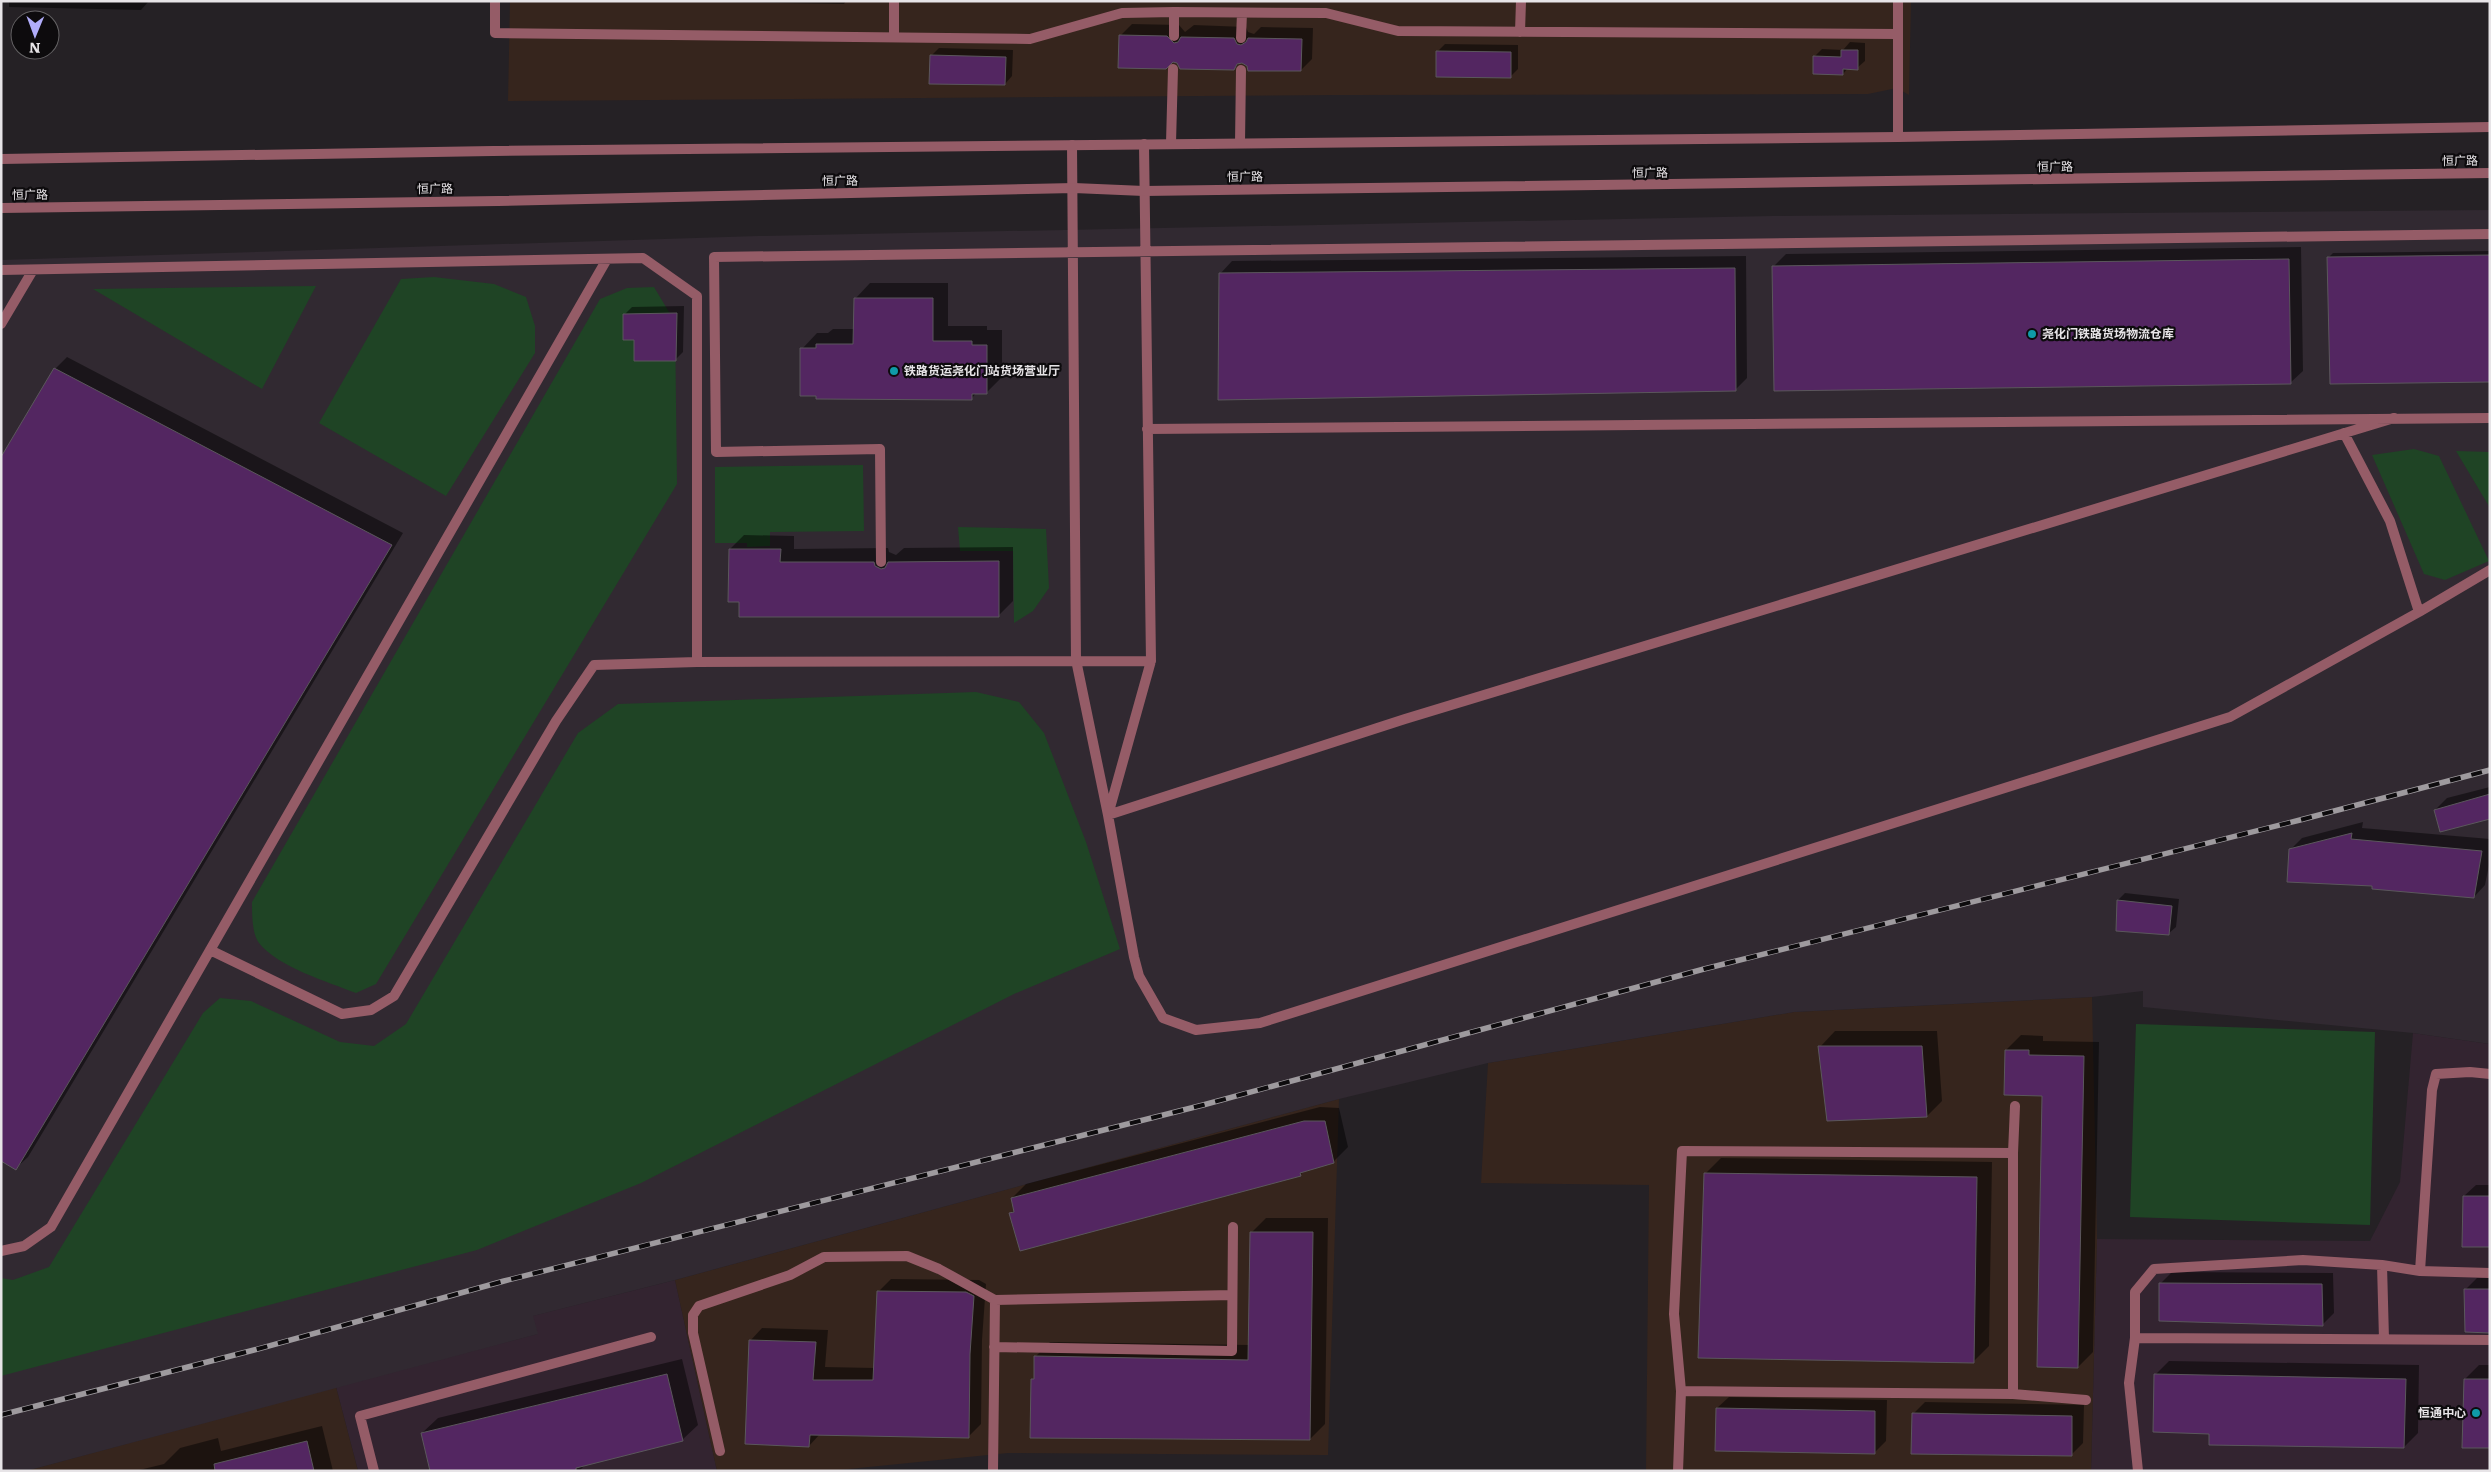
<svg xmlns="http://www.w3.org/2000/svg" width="2491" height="1472" font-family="Literata,'Noto Sans SC',serif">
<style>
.commercial{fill:#332430}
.industrial{fill:#36251d}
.built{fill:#312931}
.green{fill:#1f4425}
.shadow{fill:#0007}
.building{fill:#532661;stroke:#5b575c}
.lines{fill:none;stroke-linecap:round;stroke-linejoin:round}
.service{stroke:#955c67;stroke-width:10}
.tertiary{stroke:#955c67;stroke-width:10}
.rail-casing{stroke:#9e9a9e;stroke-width:5.5}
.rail{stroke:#0d0b0d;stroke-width:4;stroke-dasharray:11;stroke-linecap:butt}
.culture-dot{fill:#0f9aa8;stroke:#0d0b0d;stroke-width:2}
.labels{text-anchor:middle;stroke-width:4.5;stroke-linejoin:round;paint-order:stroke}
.street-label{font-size:12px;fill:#e7e4e7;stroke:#0d0b0d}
.poi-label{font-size:12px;font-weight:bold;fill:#e7e4e7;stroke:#0d0b0d;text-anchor:start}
</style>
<rect width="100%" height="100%" fill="#252125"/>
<path class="commercial" d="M2413,1033L2490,1044V1471H2091L2097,1239L2370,1241L2400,1182Z
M675,1280L717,1471H358L336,1387L537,1334L532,1316Z"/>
<path class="industrial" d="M510,1H1911L1909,95L1897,88L1868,94L1336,95L508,101Z
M2092,997L2097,1239L2091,1471H1646L1649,1185L1481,1183L1488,1063L1794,1012Z
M1339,1099L1328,1455L1008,1453L829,1471H717L675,1280Z
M336,1387L358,1471H26Z"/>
<path class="built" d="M2490,210V1044L2413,1033L2143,1007V991L2092,997L1794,1012L1488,1063L1339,1099L675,1280L533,1316L538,1334L26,1471H1V260L758,236L1772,216Z"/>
<path class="green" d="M434,277L494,284L526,297L535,326V353L446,496L319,423L401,279Z
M316,286L262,389L93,289Z
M654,287L675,322L677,484L376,984L356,993C328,982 278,967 259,943C252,934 252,914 252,902L600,299L627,288Z
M2414,449L2439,456L2489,561L2445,580L2424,574L2372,455Z
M2456,451L2490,452V508Z
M863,465L864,531L770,532V546L747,547V543H715V467Z
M958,527L1046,529L1049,588L1033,611L1014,623L1013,551H960Z
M976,692L1019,702L1044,733L1086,842L1120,949L1014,994L641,1183L477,1250L1,1376V1278L13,1280L49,1267L203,1013L220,998L251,1001L340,1042L374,1046L406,1024L578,733L618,704Z
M2136,1024L2375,1032L2370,1225L2130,1217Z"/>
<path class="shadow" d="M9,1H149L141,10L9,7Z
M658,1H846L844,4Z
M1460,1H1506L1505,2Z
M1132,24L1179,25L1185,32L1194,25L1246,27L1248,32L1254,34L1261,27L1313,28L1312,59L1301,70L1240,62L1234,69L1178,62L1120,36Z
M1850,42L1865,43V61L1857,68H1848L1843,74L1814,57L1822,49L1843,50Z
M1445,44L1518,45V69L1510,77L1438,51Z
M939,48L1013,50L1012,76L1005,84L931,56Z
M2301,247L2303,371L2290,383L1774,266L1786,254Z
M2490,251V381L2328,258L2333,253Z
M1746,256L1747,378L1735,390L1220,274L1232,261Z
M870,283H948V326H987V330H1002V377L987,392H977L972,398L802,349L817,333H828L833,329H855V299Z
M684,306L683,352L675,360L636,339L624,315L632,307Z
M67,357L403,533L28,1157L16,1168L1,460L55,369Z
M744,535L794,536V549L888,548L889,552L896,555L904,548L1013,547V601L998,616L740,601L730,549Z
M2490,787V818L2435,810L2447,798Z
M2363,822L2362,828L2490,839V860L2485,885L2474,897L2373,885L2290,850L2302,838Z
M2125,893L2179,899L2176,927L2168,934L2118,900Z
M1835,1031H1937L1942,1101L1927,1116L1820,1047Z
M2021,1035L2043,1036V1041L2099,1042L2093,1352L2078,1367L2043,1095L2006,1050Z
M1320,1107L1339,1108L1348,1147L1333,1162L1306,1169L1300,1175L1011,1213L1015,1209L1012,1198L1026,1184Z
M1721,1158L1992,1162L1989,1346L1973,1362L1705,1174Z
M2476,1185H2490V1246L2464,1196Z
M1266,1218H1328L1325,1424L1310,1439L1032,1380L1035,1377V1357L1050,1342L1249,1345L1251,1233Z
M2172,1272L2333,1273L2334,1313L2322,1325L2161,1283Z
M2477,1278H2490V1331L2466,1289Z
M891,1279L979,1280L986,1284L982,1340L981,1424L968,1437L820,1434L809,1446L750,1341L762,1328L828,1330L825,1367L875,1368L878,1292Z
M682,1359L698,1425L682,1440L586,1464L579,1471H431L422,1433L438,1418Z
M2169,1361L2419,1365L2418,1433L2404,1447L2210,1433L2155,1375Z
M2479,1365H2490V1447L2465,1379Z
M1729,1397L1887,1400L1886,1441L1874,1453L1717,1408Z
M1925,1402L2084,1405L2083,1443L2071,1455L1913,1414Z
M322,1426L333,1471H135L164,1464L180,1448L218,1438L221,1451Z"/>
<path class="building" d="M1119,35L1167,36L1174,43L1178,42L1181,37L1234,38L1237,44L1241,45L1246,42L1248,38L1302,39L1301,71H1248L1247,66L1242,63L1237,64L1234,70L1180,69L1177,63L1173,62L1166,69L1118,68Z
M1841,50H1858V70L1843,69V75L1813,74V56L1841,57Z
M1436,51L1511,52V78L1436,77Z
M930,55L1006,57L1005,85L929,84Z
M2490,255V382L2330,384L2327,257Z
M2289,259L2291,384L1774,391L1772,266Z
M1735,268L1736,391L1218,400L1219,273Z
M854,298H933V341H972V345H987V394H972V400L816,399V396H800V348H816V344H853Z
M677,313L676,361H634V340H623V314Z
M54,368L392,545L16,1170L1,1161V457Z
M729,549H781L780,562H874L875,566L881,569L885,568L888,562L999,561V617H739V602H728Z
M2490,794V819L2440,832L2434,810Z
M2352,833L2351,839L2482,851L2474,898L2372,889V886L2287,882L2289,849Z
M2117,900L2172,906L2169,935L2116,931Z
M1818,1046H1922L1927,1117L1827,1121Z
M2005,1050H2029V1055L2084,1056L2078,1368L2037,1367L2042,1096L2004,1095Z
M1304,1121H1325L1334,1163L1300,1173L1301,1176L1020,1251L1009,1213L1014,1212L1011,1198Z
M1704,1173L1977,1177L1974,1363L1698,1358Z
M2463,1196H2490V1247H2462Z
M1250,1232H1313L1310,1440L1030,1438L1031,1379H1034V1356L1248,1360Z
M2159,1283L2322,1284L2323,1326L2159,1321Z
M2464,1289H2490V1333L2465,1332Z
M877,1291L966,1292L974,1296L970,1354L969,1438L810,1435L809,1447L745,1444L749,1340L816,1342L813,1380H873Z
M667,1374L683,1441L576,1468V1471H430L421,1433Z
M2154,1374L2406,1379L2404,1448L2209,1445V1434L2153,1432Z
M2464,1379H2490V1448H2462Z
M1716,1408L1875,1411V1454L1715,1451Z
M1912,1413L2072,1416V1456L1911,1454Z
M307,1441L314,1471H215L214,1464Z"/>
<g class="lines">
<path class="service" d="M495,1V33L1030,39L1122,13L1174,12L1326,13L1398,31L1898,34
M1520,32L1521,1
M894,36V1
M1174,36V12
M1241,38L1242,13
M1898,137V1
M1171,143L1173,69
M1240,143L1241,70
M1144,144L1151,661L1108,815L1134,957L1139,976L1163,1018L1196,1030L1260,1023L2230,717L2419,612L2490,570
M1072,145L1076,660L1108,815L1405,719L2394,418
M1,270L643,258L697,296V662
M1,324L33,270
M1147,429L2490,418
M2344,433L2390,521L2419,612
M881,562L880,449L716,452L714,257L2490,234
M210,950L342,1014L371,1010L394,996L556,721L594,665L697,662L1151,661
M1,1251L24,1246L51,1227L607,259
M2382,1265L2384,1339
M2420,1271L2490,1273
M2135,1338L2490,1340
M994,1347L1232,1351L1233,1227
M1681,1391L2013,1394L2086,1400
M2013,1394V1153L2015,1106
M720,1451L693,1333V1315L699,1306L790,1275L824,1257L907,1256L939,1269L995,1300L1232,1295
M374,1471L360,1416L651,1337
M993,1471L995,1300
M1678,1471L1681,1391L1674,1314L1682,1151L2013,1153
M2138,1471L2129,1383L2135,1338V1292L2154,1269L2303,1260L2382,1265L2420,1271L2432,1090L2436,1074L2470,1072L2490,1074"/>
<path class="tertiary" d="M1,159L493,151L1898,137L2490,127
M1,208L498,201L1074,188L1144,191L2490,173"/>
<g class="rail-casing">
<path id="rail" d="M1,1415L254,1350L504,1281L1203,1105L1704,969L2300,820L2490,770"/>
</g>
<use href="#rail" class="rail"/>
</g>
<g class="culture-dot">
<circle cx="2032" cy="334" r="5"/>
<circle cx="894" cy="371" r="5"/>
<circle cx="2476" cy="1413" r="5"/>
</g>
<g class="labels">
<g class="street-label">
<text transform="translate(2460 161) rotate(-1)" y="4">恒广路</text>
<text transform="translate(2055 167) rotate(-1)" y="4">恒广路</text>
<text transform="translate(1650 173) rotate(-1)" y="4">恒广路</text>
<text transform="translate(1245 177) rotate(-1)" y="4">恒广路</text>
<text transform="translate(840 181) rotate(-1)" y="4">恒广路</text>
<text transform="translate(435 189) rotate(-1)" y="4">恒广路</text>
<text transform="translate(30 195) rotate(-1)" y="4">恒广路</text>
</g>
<g class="poi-label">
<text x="2042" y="338">尧化门铁路货场物流仓库</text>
<text x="904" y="375">铁路货运尧化门站货场营业厅</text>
<text x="2466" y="1417" text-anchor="end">恒通中心</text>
</g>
</g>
<rect width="2491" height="1472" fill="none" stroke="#e7e4e7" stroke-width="5"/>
<g transform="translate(35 35) rotate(181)"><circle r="24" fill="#0d0b0d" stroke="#646264"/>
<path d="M0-4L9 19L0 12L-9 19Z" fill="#b1adfa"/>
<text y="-8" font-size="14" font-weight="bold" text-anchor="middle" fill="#e7e4e7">N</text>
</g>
</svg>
